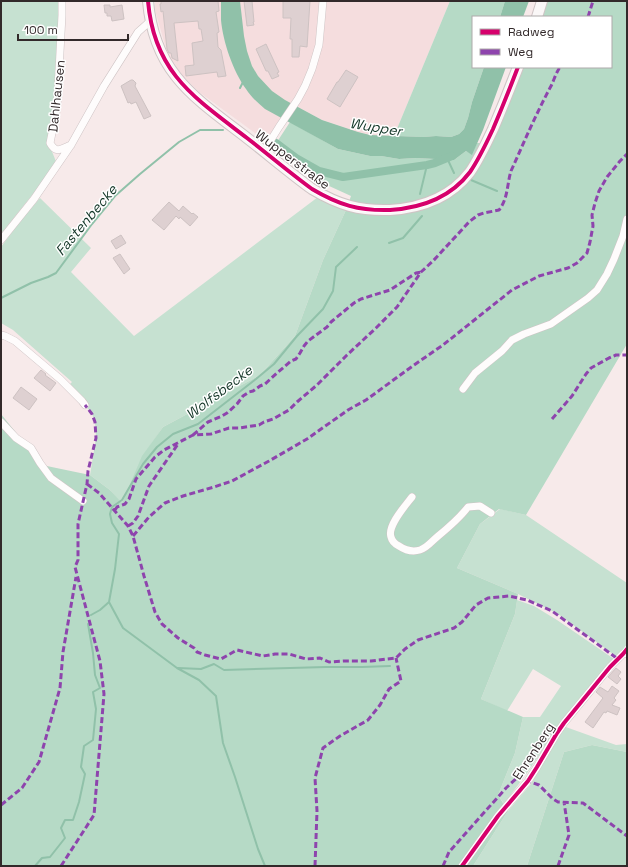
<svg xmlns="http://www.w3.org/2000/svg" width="628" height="867" font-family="'Space Grotesk',sans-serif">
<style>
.built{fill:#f5ddde}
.green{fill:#c6e1d1}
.forest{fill:#b6dac6}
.water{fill:#90c1a9}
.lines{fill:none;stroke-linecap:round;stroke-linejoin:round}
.stream{stroke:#90c1a9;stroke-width:2}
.canal{stroke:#90c1a9;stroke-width:8}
.building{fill:#ded0d1;stroke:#cdc2c2}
.street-casing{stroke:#cfc4c5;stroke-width:8}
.secondary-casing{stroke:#cfc4c5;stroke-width:12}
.street{stroke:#fefcfc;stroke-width:7}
.secondary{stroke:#faf7f7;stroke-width:10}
.quiet{stroke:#8e44ad;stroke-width:3;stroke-dasharray:6 3;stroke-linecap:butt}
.cycleway-casing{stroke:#fff;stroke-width:6}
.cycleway{stroke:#d6006c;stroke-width:4}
.labels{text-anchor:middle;stroke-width:3;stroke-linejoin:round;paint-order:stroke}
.street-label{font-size:13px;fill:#32292a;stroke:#fff}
.water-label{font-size:14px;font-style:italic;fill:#133627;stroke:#fff}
</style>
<rect width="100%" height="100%" fill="#f7eaea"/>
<path class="built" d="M155,1H450L394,136L370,135L358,132L322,120L291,103L266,141L199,92L182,75L167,52L155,10Z"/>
<path class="green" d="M1,1H61L56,107L49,144L57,164L1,234Z
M318,197L346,210L323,260L295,336L260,375L163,427L143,456L122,504L110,490L90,475L96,438L95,422L92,414L69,385L72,382L13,330L1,323V247L21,220L40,198L91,248L71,272L134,336Z
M500,509L526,515L627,583V646L623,651L617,657L558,614L518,594L457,568L480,524Z
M517,600L534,606L557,620L614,659L559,725L530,769L504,804L498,795L515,753L523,717H540L561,686L533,669L507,711L481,699L515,614Z
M563,726L616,745L627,744V752L592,745L564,752L527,866H473L508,811L531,784L551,747Z"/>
<path class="forest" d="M450,1H505L500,17H473V67H484L472,102L468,118L464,129L459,134L451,137L436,136L423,137L394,136Z
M542,1H627V344L526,515L499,509L480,524L457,568L518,594L515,614L481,699L523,717L515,753L498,795L508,811L473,866H1V414L42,465L90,475L110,490L122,503L142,456L163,427L260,375L295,336L323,260L346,210L351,196L316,180L275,145L290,122L338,149L370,156H381L399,159L416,158L454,160L466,151L472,154L477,143H487L518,67H611V17H536Z
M592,745L627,752V866H527L564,752Z"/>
<path class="water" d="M221,1H240L244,36L247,51L252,66L258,76L272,91L285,100L322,120L358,132L370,135L423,137L436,136L451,137L459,134L464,129L468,118L472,102L484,67H506L483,130L472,155L466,151L454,160L416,158L399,159L381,156H370L338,149L265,109C258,103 251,97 246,89C233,71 223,42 221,20C221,14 221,7 221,1Z
M505,1H529L523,17H500Z"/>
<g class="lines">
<path class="stream" d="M240,88L243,82
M447,158L454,173
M471,180L497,191
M420,194L427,165
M389,243L403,238L422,216
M1,298L31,283L48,277L56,273L92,224L115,196L140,174L179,142L200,130H223
M109,602L123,628L177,668L199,680L216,696L223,743L235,777L258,849L265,866
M91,615L100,610L109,602L115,569L119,534L112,523L110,514L112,507L122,500L143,464L157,447L173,434L198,424L256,379L274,364L297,336L323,309L333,291L336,267L357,247
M178,668L201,669L214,664L224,670L326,667H362L390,666
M35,866L42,858L50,857L65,838L61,828L65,820H73L79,802L85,774L81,767L84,746L93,740L96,709L93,692L100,688L95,675L93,653L88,624"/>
<path class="canal" d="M276,143L296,158L319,171L343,177L427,165L435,163L452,156"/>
</g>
<path class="building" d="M161,1H218L219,11L216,12L219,32L217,33L218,47L221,50L226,76L218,77L217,72L186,76L185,66L194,65L192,43L203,41L201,29H199L198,21L174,23L178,61L172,58L171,53H169L167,49L163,11L161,12L160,4H161Z
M244,1H252L254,22H253L254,25L247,26Z
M283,1H310L307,47L300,46L299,57H292V39H290L291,18H283Z
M104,5H110V7L122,5L124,19L112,21L111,16H107V13H105Z
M266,44L279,72L277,73L279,76L272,79L268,71H266L256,49Z
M346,70L358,77L340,107L327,99L337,82H338Z
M131,80H133L136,83L135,86L151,116L144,119L136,102L131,104L130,102L128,103L121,86Z
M169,202L179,211L183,206L192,214L193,213L198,217L190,226L180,217L179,219L176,216L164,230L152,220Z
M121,235L126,243L116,249L111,241Z
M120,254L130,269L124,274L113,258Z
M41,370L46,374L45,375L56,383L50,391L34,378Z
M21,387L37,399L29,410L13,398Z
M616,668L621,672L618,676L621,679L617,684L608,677Z
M612,686L619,691L614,698L616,700L612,705L620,708L617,715L607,711L606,713L604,712L593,728L585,722L603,698L596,692L600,687L608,692Z"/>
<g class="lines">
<g class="street-casing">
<path id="street" d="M62,1V15L57,108L50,143C56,154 61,149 71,145
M264,151L279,127L298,99L305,86L312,69L319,45L323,1
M1,240L34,199L71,145L104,86L138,32L147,24L151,22
M1,335L5,336L15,341L60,379L82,401L85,405
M463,389L475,373L502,351L512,340L524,334L551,324L588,298L597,290L607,274L614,259L623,236L627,219
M1,422L16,438L31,448L40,463L51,478L83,501
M412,497C405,506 387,526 391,537C392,542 395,544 399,546C405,550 413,552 420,550C427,548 431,542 437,537C448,528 459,519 468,507L480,506L491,513
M462,866L498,816L528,781L537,767L557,733L564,723L610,667L623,654L627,653"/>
</g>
<g class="secondary-casing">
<path id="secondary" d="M148,1C154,73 195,98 247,138C269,155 290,173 312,189C339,205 359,211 390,210C421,208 451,197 470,172C479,159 486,144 493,129C502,108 510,88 518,67
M537,17L542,1"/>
</g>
<use href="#street" class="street"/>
<use href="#secondary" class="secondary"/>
<path class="quiet" d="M588,17L593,1
M552,419L572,396L586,374L591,368L609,358L616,355H627
M193,435L208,422L222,416L227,413L237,404L243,396L249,392L253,391L260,386L265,384L277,373L291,361L296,359L300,353L304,346L308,341L327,327L331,322L354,303L361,299L390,290L416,273L421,272
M87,484L99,493L128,526L133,536L144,576L155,612L162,624L178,638L194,648L197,652L205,655L221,659L237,650L263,656L275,654H289L306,659L320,658L329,662L344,661H371L396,658L405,649L418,640L454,628L462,622L476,605L488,598L509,596L527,600L552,611L618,659
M115,510L117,507L125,504L129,499L136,479L155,457L164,450L193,435L211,434L229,428H239L259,425L264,422L273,419L289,410L297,402L317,385L347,355L376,328L397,307L421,272L433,261L469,222L478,215L484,213L499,210C508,199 507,184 511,171C524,142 536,114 551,86C554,80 556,73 560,67
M128,526L133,523L138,516L149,486L178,444
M133,536L149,517L158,509L165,503L183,496L214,487L232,481L269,461L307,439L348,410L366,400L414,365L443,345L512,290L539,276L568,268L577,263L587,253L590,242L593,226L592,215L595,203L599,191L607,177L620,161L627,154
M626,576H627
M1,805L22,788L39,762L60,688L63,652L76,577
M61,866L94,815L104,694L100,661L75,567L78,560V524L87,484L88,471L96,438L95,422L92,414L85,405
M315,866L317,811L315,778L323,748L340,736L368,720L380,705L389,689L401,681L396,658
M443,866L449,852L506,788L519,776L528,781L539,785L553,799L558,802L583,803L627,836
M558,866L569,835L564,802"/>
<g class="cycleway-casing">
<path id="cycleway" d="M148,1C154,73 195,98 247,138C269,155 290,173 312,189C339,205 359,211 390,210C421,208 451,197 470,172C479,159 486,144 493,129C502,108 510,88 518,67
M462,866L498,816L528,781L537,767L557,733L564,723L610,667L623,654L627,649"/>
</g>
<use href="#cycleway" class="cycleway"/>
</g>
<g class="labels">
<g class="street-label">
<text transform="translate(56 96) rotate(-84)" y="5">Dahlhausen</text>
<text transform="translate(293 159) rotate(37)" y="5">Wupperstraße</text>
<text transform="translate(533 751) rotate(-57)" y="5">Ehrenberg</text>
</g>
<g class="water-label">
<text transform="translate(376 127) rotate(9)" y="5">Wupper</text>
<text transform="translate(86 220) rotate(-50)" y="5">Fastenbecke</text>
<text transform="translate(219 392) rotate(-37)" y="5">Wolfsbecke</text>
</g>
</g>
<rect width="628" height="867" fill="none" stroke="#32292a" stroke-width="4"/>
<rect x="472" y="16" width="140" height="52" fill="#ffffff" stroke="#ada9aa"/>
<rect x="480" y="29" width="20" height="6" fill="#d6006c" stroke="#ada9aa"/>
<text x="508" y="36" font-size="12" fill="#32292a">Radweg</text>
<rect x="480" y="49" width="20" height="6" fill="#8e44ad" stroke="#ada9aa"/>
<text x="508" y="56" font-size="12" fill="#32292a">Weg</text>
<path d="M18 34v6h110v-6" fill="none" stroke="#32292a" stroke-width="2"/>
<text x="24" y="34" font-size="12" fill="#32292a" stroke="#ffffff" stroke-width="3" paint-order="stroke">100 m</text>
</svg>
